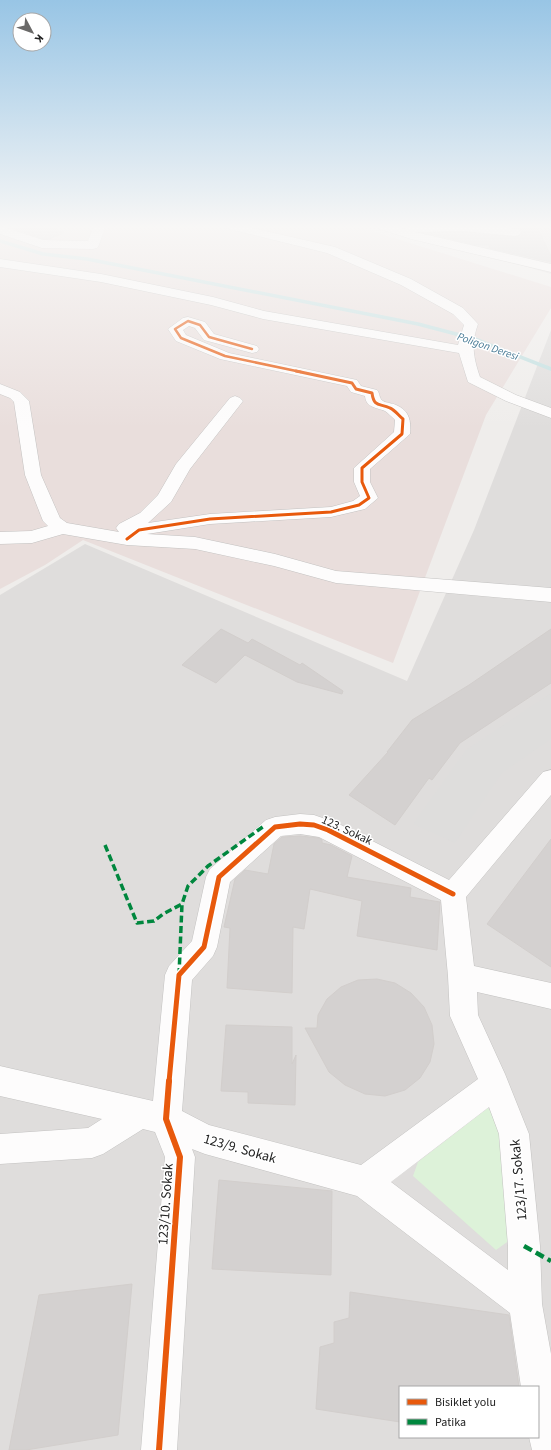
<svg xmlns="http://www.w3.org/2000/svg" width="551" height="1450" font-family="'Source Sans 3',sans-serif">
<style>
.residential{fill:#dfdddc;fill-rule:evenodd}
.religious{fill:#dedddc}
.military{fill:#e9dedc}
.park{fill:#ddf2d9}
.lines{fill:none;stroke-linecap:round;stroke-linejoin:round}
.stream{stroke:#c1dfe0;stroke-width:3.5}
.building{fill:#d4d1d0;stroke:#d2cecc}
.street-casing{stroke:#c3c2c1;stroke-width:1}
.street{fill:#fdfcfc;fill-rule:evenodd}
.quiet-far1{stroke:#00873e;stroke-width:3.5;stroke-dasharray:7 3.5;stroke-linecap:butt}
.quiet{stroke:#00873e;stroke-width:4.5;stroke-dasharray:9 4.5;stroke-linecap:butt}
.cycleway-far3-casing{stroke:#fff;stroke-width:4}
.cycleway-far2-casing{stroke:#fff;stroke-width:5}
.cycleway-far1-casing{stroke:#fff;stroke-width:8}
.cycleway-casing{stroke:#fff;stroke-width:8}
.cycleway-far3{stroke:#e8590c;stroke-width:2.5}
.cycleway-far2{stroke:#e8590c;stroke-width:3}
.cycleway-far1{stroke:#e8590c;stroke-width:5}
.cycleway{stroke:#e8590c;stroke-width:6}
.labels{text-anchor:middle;stroke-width:3;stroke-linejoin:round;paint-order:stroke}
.far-water-label{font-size:11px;font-style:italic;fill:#487b96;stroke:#fff}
.street-label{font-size:12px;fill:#222;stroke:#fff}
.near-street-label{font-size:14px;fill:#222;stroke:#fff}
</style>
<rect width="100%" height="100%" fill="#efedeb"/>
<path class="residential" d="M387,225H551V274Z
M551,330V1450H0V595L85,544L407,681L474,530ZM400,1387H538V1437H400Z"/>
<path class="religious" d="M551,693V739L502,773L455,843L413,824L466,750Z"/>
<path class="military" d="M0,225H356L365,229L551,287V308L486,415L393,663L83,540L45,565L0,589Z"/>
<path class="park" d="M488,1108L502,1125L510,1240L496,1250L413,1176L418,1162Z"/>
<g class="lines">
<path class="stream" d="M0,241L43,254L87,259L418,324L475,339L551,369"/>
</g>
<path class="building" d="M4,225H45L64,233L49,239H43Z
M492,225H536L551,256V262L489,248L490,245H476L427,233L463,232L515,237L519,236L522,233L519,228Z
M221,629L248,643L252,639L300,665L302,663L343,691L342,694L297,682L245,655L216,683L182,665Z
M551,629V683L460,743L432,780L429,778L395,825L349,795L388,752H387L412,720L469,685Z
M300,836L319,838L322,840V843L331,845L352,856L347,877L411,888L410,897L440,902L437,950L357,936L362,901L310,889L304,929L293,927L292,993L227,988L230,928L224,927L235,879L245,870L268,874L274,844L282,837Z
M551,839V967L487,924Z
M377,979L395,983L411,993L424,1007L432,1025L434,1044L430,1062L420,1078L405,1090L385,1096L365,1094L345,1085L329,1072L305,1028H317L318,1015L327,999L341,987L358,980Z
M226,1025L292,1027V1064L296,1055L295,1105L248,1103V1092L221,1091Z
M219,1180L332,1191L331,1275L212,1269Z
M132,1284L118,1435L26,1450H9L39,1295Z
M350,1292L509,1315L519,1387H400V1422L316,1409L320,1347L334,1343V1322L349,1318Z"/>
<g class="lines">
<g class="street-casing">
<path id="street" d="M94,225H106L99,245L97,248L93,249L42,248L0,234V226L43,240L88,241Z
M219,225H239L335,247L411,279L463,308L478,324C471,343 473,357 480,377L516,395L551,408V418L506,401L468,382L459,353L263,319L211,305L101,282L0,267V259L101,274L213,297L264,311L458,345L464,325L453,314L401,285L327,253L221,227Z
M372,225H390L405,229L407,226L417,225H479L519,229L521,232L519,235L515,236L463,231L415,232L551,264V272L411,239L374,227Z
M188,317L205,322L214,334L257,346L259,349L257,352L252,353L204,340L195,328L189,326L183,330L186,335L229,353L357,380L361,386L377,390C380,393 379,399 383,401C386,403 392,403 396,405C410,411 411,421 410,434L370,469V482L378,498L365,509L331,517L210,524L147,534L195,537L275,554L336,571L551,588V602L336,583L274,566L195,549L127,545L63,534L32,543L0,544V532L31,531L48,526L43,521L25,475L14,402L10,398L0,394V384L20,392L29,401L41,475L60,518L67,523L119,532L116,528L119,524L140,513L158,495L176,464L230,398L235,396L240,398L243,401L190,469L171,502L148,523L210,514L331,507L353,501L360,496L354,482V468L394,432L395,420C392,417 388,413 385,411C376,407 366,408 365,396L351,392L347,386L220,359L176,341L168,329L183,318Z
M551,770V795L466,897L474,966L551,983V1009L477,992L478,1015L505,1074L529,1134L540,1246L542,1304L551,1354V1450H532L529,1437H538V1387H521L510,1313L357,1196L205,1154L192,1149L195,1157L177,1450H141L165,1157L155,1132L143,1129L103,1154L92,1158L0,1164V1134L88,1128L102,1119L0,1096V1066L153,1101L165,975L169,966L192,941L206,877L210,869L266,820L275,817L300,814L314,815L337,823L449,880L543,772ZM300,834L319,837L441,900L448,976L450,1016L478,1079L361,1165L209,1125L182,1111L192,980L213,956L217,947L230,882L281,836ZM489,1107L499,1134L508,1246V1270L391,1182Z"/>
</g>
<use href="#street" class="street"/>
<path class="quiet-far1" d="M105,845L137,923L154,921L163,914L182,904
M179,975L182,904L188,886L208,866L264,826"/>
<path class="quiet" d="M524,1246L551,1261"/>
<g class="cycleway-far3-casing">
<path id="cycleway-far3" d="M252,349L209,337L200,325L188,321L175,329L181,338L225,356L301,372"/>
</g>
<g class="cycleway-far2-casing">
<path id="cycleway-far2" d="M127,539L139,530L210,519L331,512L359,505L369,498L362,482V468L402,434L403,419C399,416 395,410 390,408C380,403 374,408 372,393L356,389L352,383L296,371"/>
</g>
<g class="cycleway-far1-casing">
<path id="cycleway-far1" d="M169,1082L179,975L204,947L219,877L275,827L300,824L314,825L328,830L453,894"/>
</g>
<g class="cycleway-casing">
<path id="cycleway" d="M159,1450L180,1157L166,1119L169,1081"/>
</g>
<use href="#cycleway-far3" class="cycleway-far3"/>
<use href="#cycleway-far2" class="cycleway-far2"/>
<use href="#cycleway-far1" class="cycleway-far1"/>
<use href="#cycleway" class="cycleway"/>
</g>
<linearGradient id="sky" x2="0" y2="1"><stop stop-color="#98c5e5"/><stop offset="0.53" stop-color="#f8f7f6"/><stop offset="1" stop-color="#f8f7f6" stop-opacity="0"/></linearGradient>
<rect width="551" height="428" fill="url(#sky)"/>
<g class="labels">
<g class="far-water-label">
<text transform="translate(488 346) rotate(19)" y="4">Poligon Deresi</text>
</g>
<g class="street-label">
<text transform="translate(347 830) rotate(25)" y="4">123. Sokak</text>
</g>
<g class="near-street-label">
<text transform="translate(240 1148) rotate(16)" y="5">123/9. Sokak</text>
<text transform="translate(518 1180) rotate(-95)" y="5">123/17. Sokak</text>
<text transform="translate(165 1204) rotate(-86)" y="5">123/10. Sokak</text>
</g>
</g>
<rect x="399" y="1386" width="140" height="52" fill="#ffffff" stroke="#a7a7a7"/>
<rect x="407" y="1399" width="20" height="6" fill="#e8590c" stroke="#a7a7a7"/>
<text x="435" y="1406" font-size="12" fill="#222222">Bisiklet yolu</text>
<rect x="407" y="1419" width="20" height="6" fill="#00873e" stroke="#a7a7a7"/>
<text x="435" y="1426" font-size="12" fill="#222222">Patika</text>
<g transform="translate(32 32) rotate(131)"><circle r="19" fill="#ffffff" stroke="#a7a7a7"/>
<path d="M0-3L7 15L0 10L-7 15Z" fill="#6a6968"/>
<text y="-6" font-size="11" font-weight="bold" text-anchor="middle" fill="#222222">K</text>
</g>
</svg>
